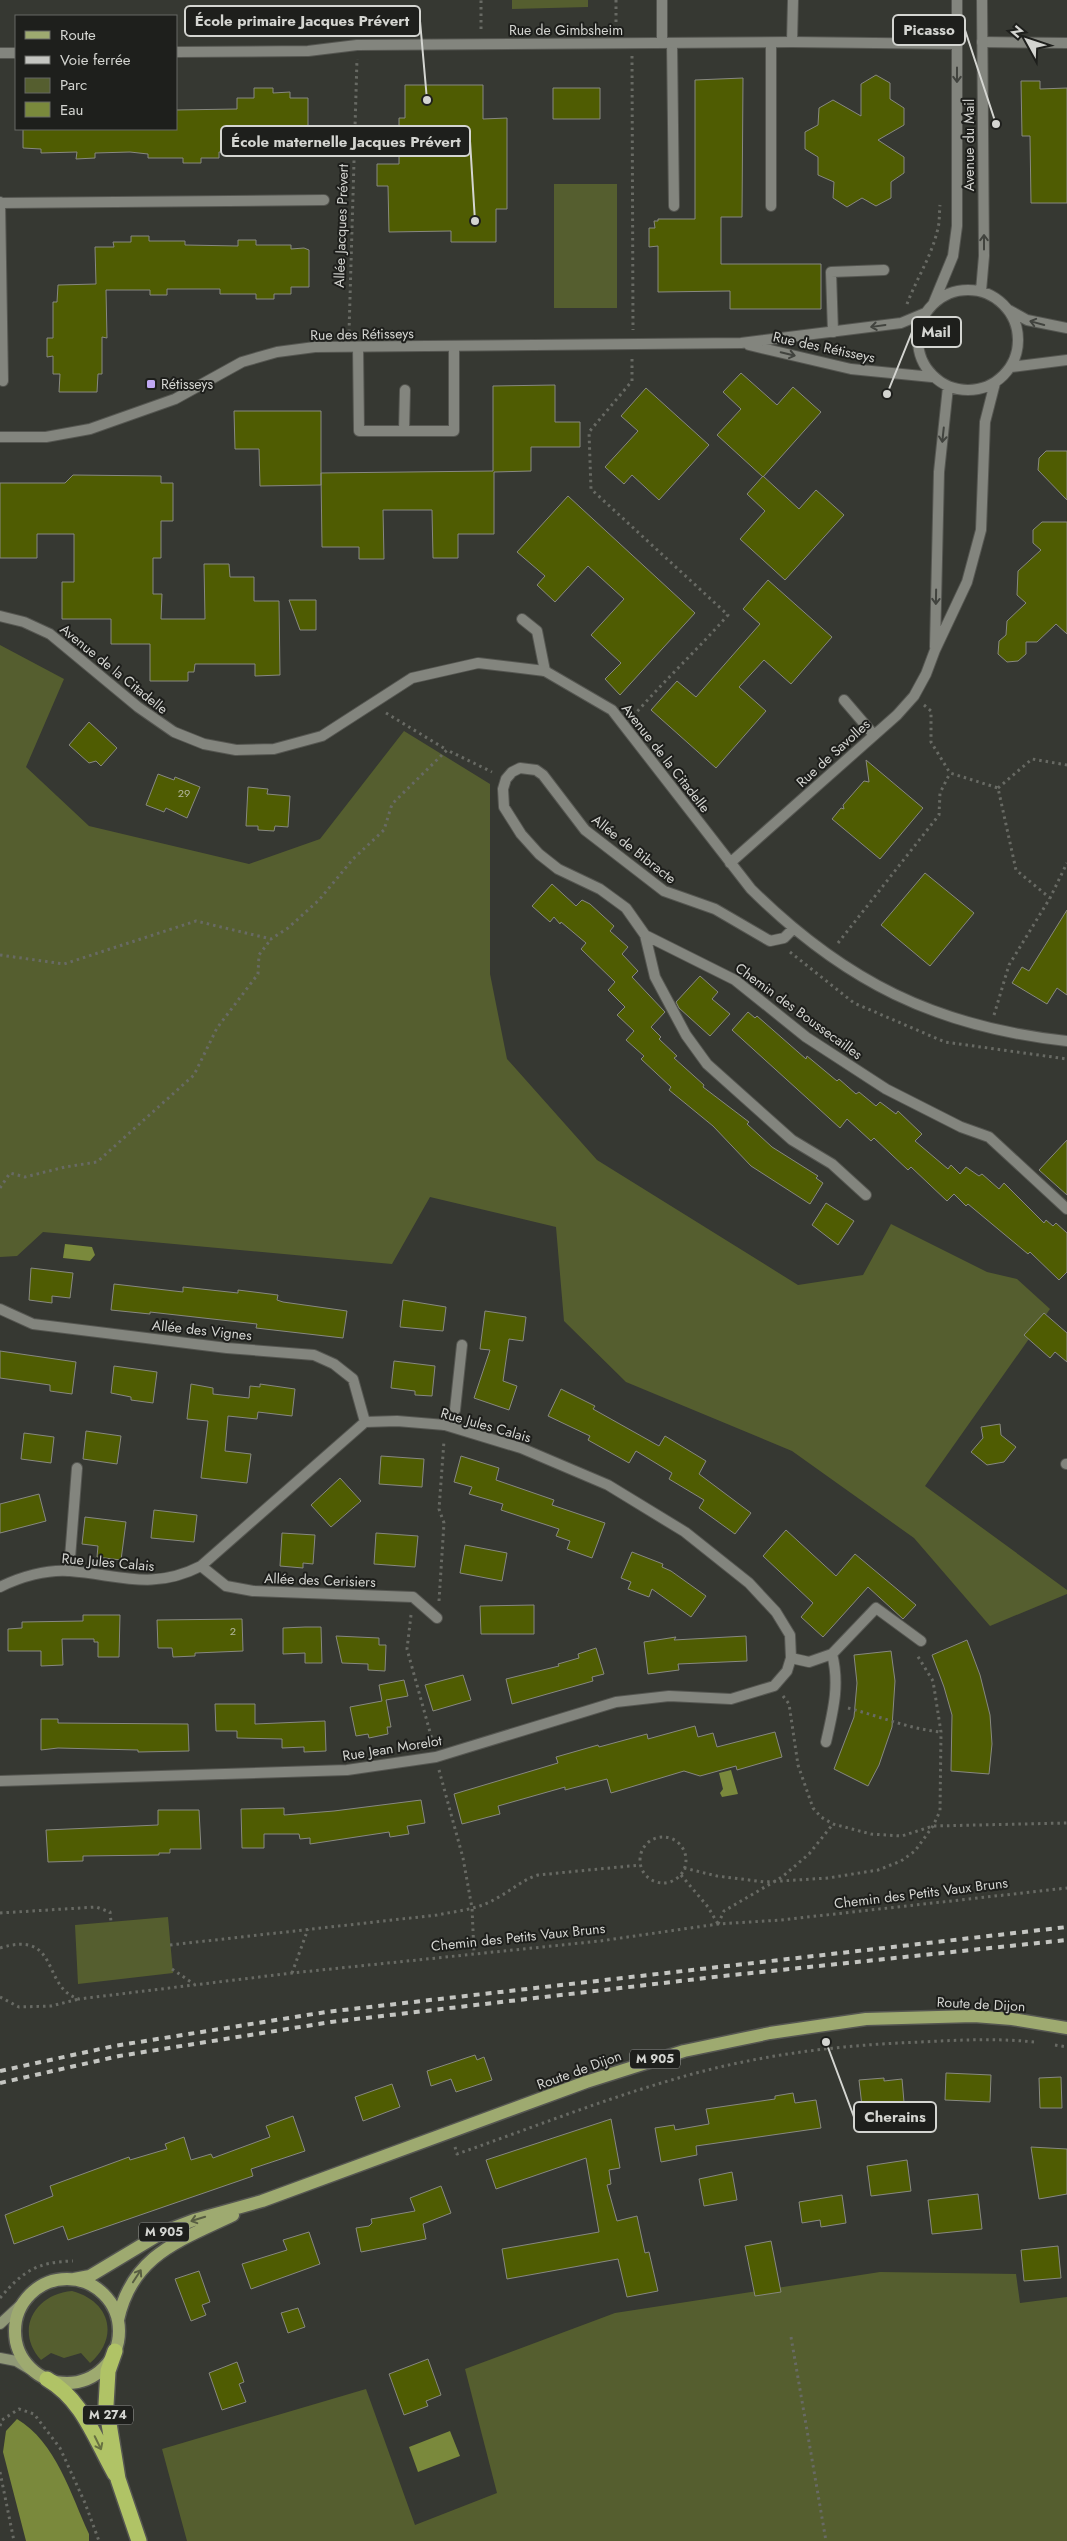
<svg xmlns="http://www.w3.org/2000/svg" width="1067" height="2541" font-family="Jost,sans-serif">
<style>
.green{fill:#555e2f}
.water{fill:#7a893c}
.building{fill:#4f5c02;stroke:#878881}
.lines{fill:none;stroke-linecap:round;stroke-linejoin:round}
.lane-casing{stroke:#555651;stroke-width:12}
.street-casing{stroke:#555651;stroke-width:12}
.secondary-casing{stroke:#555651;stroke-width:12}
.primary-casing{stroke:#555651;stroke-width:15}
.highway-casing{stroke:#555651;stroke-width:18}
.path{stroke:#686a64;stroke-width:3;stroke-dasharray:2.5 4;stroke-linecap:butt}
.lane{stroke:#83857e;stroke-width:10}
.street{stroke:#83857e;stroke-width:10}
.secondary{stroke:#909877;stroke-width:10}
.primary{stroke:#9eaa70;stroke-width:12}
.highway{stroke:#b0c366;stroke-width:15}
.rail{stroke:#c4c5c1;stroke-width:4;stroke-dasharray:6 6;stroke-linecap:butt}
.oneway{stroke:#41433e}
.oneway2{stroke:#585e42}
.oneway3{stroke:#677141}
.poi-dot{fill:#c0a8f3;stroke:#1e1f1c;stroke-width:2}
.labels{text-anchor:middle;stroke-width:4;stroke-linejoin:round;paint-order:stroke}
.number-label{font-size:11px;fill:#b3b79d}
.shield{fill:#1e1f1c;stroke:#9d9e9b;stroke-width:1}
.shield-label{font-size:12px;font-weight:bold;fill:#d4d5d1}
.street-label{font-size:14px;fill:#d4d5d1;stroke:#1e1f1c}
.poi-label{font-size:14px;fill:#d4d5d1;stroke:#1e1f1c;text-anchor:start}
.leader{fill:none;stroke:#d4d5d1;stroke-width:2}
.callout-dot{fill:#d4d5d1;stroke:#1e1f1c;stroke-width:2}
.callout{fill:#1e1f1c;stroke:#d4d5d1;stroke-width:2}
.callout-label{font-size:15px;text-anchor:middle;font-weight:bold;fill:#d4d5d1}
</style>
<rect width="100%" height="100%" fill="#363832"/>
<path class="green" d="M512,0H588V7L512,9Z
M554,184H617V308H554Z
M0,645L64,679L26,767L89,826L249,864L320,839L404,731L490,784V974L507,1059L597,1160L798,1285L863,1275L891,1224L987,1272L1017,1279L1050,1309L925,1486L1067,1590V1594L990,1626L914,1538L792,1451L626,1382L564,1321L556,1227L430,1197L392,1264L43,1232L17,1256L0,1257Z
M168,1917L173,1973L78,1984L75,1925Z
M880,2272L1016,2274L1020,2303L1067,2297V2541H187L162,2449L366,2389L415,2525L497,2493L465,2369L615,2313Z
M72,2291C110,2301 120,2337 90,2363L81,2353L64,2358L51,2353L41,2360C14,2330 35,2294 72,2291Z"/>
<path class="water" d="M65,1244L92,1247L95,1255L90,1261L63,1258Z
M731,1770L738,1794L722,1797L720,1793L723,1789L719,1773Z
M17,2419C56,2442 71,2495 89,2534V2541H26L3,2452L6,2431Z
M450,2431L460,2456L418,2472L409,2447Z"/>
<path class="building" d="M876,75L890,83V99L904,108V125L878,140L904,157V173L891,182V198L876,206L862,198L847,207L833,198L834,182L818,175V157L805,149V132L818,125L819,108L833,100L861,116V84Z
M743,78L742,217H721V264H821V309H730V291L658,292V246L649,247V228H655L654,221H658V219H695V80Z
M1021,81H1040V89L1067,88V203H1031L1030,136H1022Z
M405,85H483V119L507,118V209H496V242H451V231L389,232L388,186H377V164H399V118H405Z
M254,88H273V93L290,92V98H308V135L291,136V141H273V146H237V152H219V158H201V163H183V158H148V154L130,152L95,153V158L76,159L77,152L41,153V149L23,148V129H176V110L237,109V98H254Z
M553,88H600V119H553Z
M131,236H149V241H185V245L238,246V240H256V245H291V249L304,248L309,250V287H291V294H274V299H256V294H220V289H167V295H150V290H106L107,338L102,337V374H98L97,392H59L60,374H53V356L47,357V338H53V302H57L58,285L96,284L95,247H114L113,242H131Z
M741,373L777,405L793,387L821,412L763,477L717,435L741,409L723,392Z
M555,385V422H580V447H531V471L494,472V534H458V558H433L432,510H383L384,559H359V547H322L321,473L493,471V386Z
M646,388L709,445L659,500L632,475L624,484L605,467L638,431L621,416Z
M234,411H321V485L260,486L259,449H235Z
M1046,451H1067V500L1038,470L1039,458Z
M73,475L161,476V483H173V521H161V558H153V594H162L161,619H205L204,564H229L230,577H254V601H279L280,675L255,676V664H195L194,672H188V681H150V644H111V619H62V582H74V534H37V558H0V483H65Z
M763,476L799,509L816,490L844,515L785,580L740,539L765,511L747,494Z
M568,496L695,613L620,695L605,679L621,663L591,635L624,599L588,566L555,602L537,585L545,576L517,552Z
M1042,522H1067V634L1056,624L1037,642H1026V654L1018,661L1007,662L998,654L999,641L1006,635L1007,621L1026,603L1017,595L1018,571L1041,550L1033,543V530Z
M768,580L832,637L791,684L764,660L739,687L766,711L716,768L651,710L677,681L696,697L760,624L743,609Z
M289,600H316V630H300Z
M89,722L117,748L101,766L96,761L89,763L69,745Z
M866,760L923,808L880,859L832,819L841,808L844,809L843,805L864,781L869,782Z
M158,774L174,780L175,777L200,787L187,818L166,808L164,812L146,805Z
M248,787L268,789L267,794L290,796L288,827L275,826L274,831L258,830V826H246Z
M925,873L974,913L930,966L881,925Z
M552,884L576,906L582,900L590,904L614,926L610,931L628,947L622,954L638,971L632,977L665,1012L651,1027L661,1037L659,1039L677,1056L674,1058L704,1085L703,1087L749,1122L747,1124L772,1147L818,1176L816,1178L823,1183L810,1204L751,1166L713,1126L669,1090L671,1087L641,1059L644,1056L626,1040L634,1031L617,1015L625,1007L608,990L615,982L581,949L586,943L561,922L560,924L554,917L550,922L532,906Z
M1067,910V995L1057,988L1047,1004L1012,983L1022,967L1029,971Z
M700,976L718,992L712,999L730,1014L710,1036L679,1008L676,1002Z
M748,1012L755,1018L757,1016L806,1059L807,1056L837,1081L839,1079L856,1094L859,1092L876,1106L880,1102L896,1114L898,1111L922,1134L915,1141L948,1169L951,1165L960,1174L966,1167L979,1176L982,1174L999,1189L1004,1183L1044,1223L1046,1220L1053,1226L1056,1223L1067,1233V1272L1059,1280L1030,1252L1028,1254L968,1204L966,1206L954,1194L947,1201L911,1167L908,1170L874,1138L871,1141L847,1119L840,1128L732,1030Z
M1067,1140V1195L1039,1170Z
M826,1203L854,1221L838,1245L812,1225Z
M31,1268L73,1273L70,1298L52,1296V1303L29,1300Z
M114,1284L183,1292V1287L238,1293V1290L278,1295L277,1300L283,1302L347,1311L343,1338L256,1328L257,1324L150,1312V1314L111,1310Z
M403,1300L446,1307L443,1331L400,1327Z
M485,1311L526,1317L523,1341L509,1339L503,1381L517,1386L509,1410L474,1398L490,1350L480,1349Z
M1044,1313L1067,1333V1362L1055,1352L1050,1358L1024,1335Z
M0,1351L76,1362L72,1394L50,1391V1385L0,1378Z
M394,1361L435,1366L432,1396L415,1395V1391L391,1388Z
M114,1366L157,1372L153,1403L131,1400V1397L111,1393Z
M191,1384L213,1388V1394L249,1398L250,1386L260,1387V1384L295,1389L292,1416L258,1412L257,1419L228,1416L225,1451L251,1454L247,1483L201,1478L208,1421L187,1419Z
M561,1389L595,1406L593,1409L659,1446L665,1436L706,1461L699,1474L751,1513L735,1534L699,1508L704,1500L669,1479L672,1473L636,1451L629,1463L588,1440L590,1436L548,1416Z
M1000,1424L1001,1435L1016,1447L1004,1462L987,1465L971,1452L983,1438L981,1427Z
M86,1431L121,1436L117,1464L83,1459Z
M24,1433L54,1437L51,1463L21,1459Z
M381,1456L424,1459L422,1487L379,1484Z
M461,1456L499,1468L496,1480L554,1500L552,1505L605,1523L592,1558L567,1549L570,1541L556,1536L559,1529L501,1510L503,1504L469,1494L472,1487L454,1482Z
M340,1478L361,1501L331,1527L311,1505Z
M39,1494L46,1521L0,1533V1504Z
M154,1510L197,1515L194,1542L151,1538Z
M85,1517L126,1522L121,1560L97,1557L98,1546L82,1544Z
M786,1530L836,1576L855,1554L916,1605L903,1619L868,1587L823,1637L801,1617L813,1603L763,1556Z
M282,1533L315,1535L313,1564L303,1563V1568L280,1566Z
M376,1533L418,1536L415,1567L374,1564Z
M465,1545L507,1553L502,1581L460,1573Z
M632,1552L663,1564L662,1567L671,1571L706,1596L691,1617L652,1589L649,1597L628,1589L631,1582L621,1578Z
M534,1605V1634H481L480,1606Z
M83,1615H120L119,1657H98V1642H94V1639H62L63,1665L41,1666V1651H8V1629L22,1628V1622L83,1621Z
M242,1619L243,1651L195,1653V1656L173,1657L172,1648H158L157,1620Z
M305,1627H321L322,1663H305V1653L283,1654V1628Z
M336,1636L379,1638V1645H386L385,1671L368,1670V1664L342,1663Z
M746,1636L747,1661L678,1664L679,1670L648,1674L644,1642L676,1637L674,1640Z
M967,1640L980,1675L990,1715L992,1744L989,1774L951,1771L952,1715L944,1687L932,1655Z
M596,1648L604,1674L592,1677L593,1681L512,1704L506,1679L559,1666L558,1664L579,1658L578,1654Z
M891,1651L895,1681L892,1727L879,1765L868,1786L834,1769L854,1717L857,1683L854,1655Z
M463,1675L471,1700L433,1711L425,1685Z
M404,1680L408,1696L386,1700L391,1727H387L388,1734L369,1738L368,1734L356,1736L350,1707L382,1701L379,1685Z
M215,1704H255V1724L325,1721L326,1751L304,1752V1747L282,1748V1739L237,1738V1731H216Z
M41,1719H58V1723L188,1724L189,1751L138,1752V1750L58,1748L41,1750Z
M695,1726L698,1737L713,1733L717,1747L775,1732L782,1757L737,1770L736,1766L700,1776L684,1771L611,1793L607,1779L565,1790V1787L498,1806L500,1814L462,1824L454,1794L558,1763L556,1757L598,1745L599,1747L647,1734L648,1739Z
M421,1800L425,1823L407,1826L409,1834L390,1837L389,1832L310,1844V1838L300,1839L299,1834H264V1848H242L241,1809L284,1808V1815L334,1811Z
M158,1810H199L201,1849H170V1853H159V1855L83,1856V1861L48,1862L46,1830L158,1825Z
M475,2055L477,2060L484,2057L492,2080L456,2092L451,2079L431,2086L427,2071Z
M946,2073L991,2075L990,2102L945,2100Z
M1061,2077L1062,2108H1040L1039,2078Z
M884,2078V2081L902,2079L904,2102L892,2104L895,2130L865,2132L859,2080Z
M392,2084L400,2107L363,2121L355,2097Z
M793,2093L795,2103L816,2100L821,2128L696,2146L697,2155L661,2162L655,2128L674,2125L675,2130L709,2124L706,2109L775,2099V2096Z
M293,2116L305,2151L251,2169L253,2176L68,2240L63,2226L14,2244L5,2215L53,2196L50,2186L129,2157L130,2160L167,2149L165,2144L184,2137L191,2160L211,2154L213,2158L270,2137L266,2126Z
M611,2119L620,2168L609,2170L611,2184L607,2185L617,2221L637,2216L645,2253L649,2252L658,2291L627,2297L618,2259L507,2279L502,2249L599,2232L586,2158L496,2189L486,2160Z
M1031,2147L1067,2149V2194L1039,2199Z
M907,2160L911,2191L871,2196L867,2166Z
M732,2172L737,2200L704,2206L699,2179Z
M441,2186L451,2213L423,2224L426,2239L361,2252L356,2228L369,2226L372,2223L371,2219L415,2211L410,2198Z
M978,2194L982,2229L932,2234L928,2200Z
M842,2195L846,2223L821,2227L820,2220L802,2223L799,2202Z
M309,2232L320,2264L251,2289L242,2264L287,2250L283,2240Z
M771,2241L781,2292L755,2296L745,2246Z
M1058,2246L1061,2278L1024,2281L1021,2250Z
M199,2271L210,2302L202,2305L206,2315L191,2321L175,2279Z
M298,2308L305,2327L288,2333L281,2313Z
M428,2359L441,2395L426,2401L428,2406L404,2415L389,2374Z
M237,2362L244,2382L239,2384L246,2402L222,2410L209,2373Z"/>
<g class="lines">
<g class="lane-casing">
<path id="lane" d="M662,0V43
M792,42L793,0
M982,42L1067,43
M672,43L674,206
M0,202L3,381
M2,203L324,200
M771,206V43
M833,332L831,272L884,270
M358,347L359,431H454V347
M404,431L405,390
M522,619L537,631L545,671
M844,700L874,735
M445,1425L455,1410L462,1345
M1066,1464H1067
M69,1571L77,1468
M791,1658L809,1662L832,1654L876,1608L921,1641
M826,1742C833,1711 840,1685 832,1654"/>
</g>
<g class="street-casing">
<path id="street" d="M176,52L308,51L357,45L792,42L957,44
M0,53H16
M918 340a50 50 0 1 1 100 0a50 50 0 1 1-100 0Z
M981,291L984,256L982,0
M934,302L953,256L957,226V0
M1009,310L1027,320L1067,328
M749,345L851,369L932,377
M1011,367L1067,360
M0,437H46L90,429L175,399L242,362L277,352L315,347L741,343L901,323L925,313
M0,616L24,622L50,634L138,707L174,732L204,744L236,750L274,749L322,736L412,678L478,663L545,671L612,710L751,889C844,981 936,1027 1067,1041
M935,647L939,472L948,387
M730,863L897,715L914,696L926,674L935,650L967,582L981,530L985,422L995,383
M794,928L784,938L770,941L715,909L664,891L585,830L543,775L536,770L520,768L512,772L506,779L503,789L504,807L521,834L539,854L558,869L600,889L626,908L645,935L655,977L686,1035L707,1064L792,1140L832,1164L866,1195
M645,935L735,980L806,1037L886,1089L961,1127L989,1137L1067,1209
M0,1309L33,1324L227,1348L314,1355L334,1364L353,1379L365,1422
M201,1566L226,1586L253,1591L413,1597L437,1618
M0,1587C20,1577 47,1569 70,1571C120,1575 152,1591 201,1566L365,1422L397,1421L445,1425L521,1448L608,1485L685,1532L749,1583L776,1612L790,1635L791,1658L787,1671L774,1686L731,1699L669,1696L616,1702L436,1757L347,1770L0,1781"/>
</g>
<g class="secondary-casing">
<path id="secondary" d="M0,2324L26,2300
M0,2358L16,2361L36,2373"/>
</g>
<g class="primary-casing">
<path id="primary" d="M74,2279L90,2276L165,2231L194,2220L262,2201L586,2082L684,2051L770,2033L866,2019L974,2016L1012,2019L1067,2028
M15 2331a52 52 0 1 1 104 0a52 52 0 1 1-104 0Z
M118,2320C132,2255 179,2241 233,2215"/>
</g>
<g class="highway-casing">
<path id="highway" d="M115,2351L108,2371L106,2405L118,2479L139,2541
M47,2379C83,2400 95,2439 115,2474"/>
</g>
<path class="path" d="M616,0V28
M481,29V0
M632,56L633,330
M907,304C916,280 931,257 937,232C940,223 939,214 940,205
M349,332L357,59
M632,359V381L589,432L591,489L728,615C698,649 665,680 635,714
M924,705L931,711V742L950,773L998,788L1016,870L1050,898
M386,713L447,750
M998,788L1032,759L1067,765
M838,943L939,815L940,793L950,773
M790,952L854,1003L945,1042L1067,1059
M0,955L64,964L196,921L271,939L288,928L319,900L353,859L384,830L392,804L447,750L492,772
M994,1015L1009,965L1050,898L1067,863
M0,1188L10,1173L25,1177L65,1167L97,1162L194,1075L217,1028L258,974L259,955L271,939
M439,1601L444,1523L439,1509L444,1441
M411,1615L407,1649L433,1743
M783,1696L789,1704L798,1765L813,1808L821,1817L833,1824L871,1834L902,1836L933,1826L1067,1823
M848,1708C879,1716 909,1729 941,1732
M439,1770L463,1858L472,1908L474,1953
M640 1860a23 23 0 1 1 46 0a23 23 0 1 1-46 0Z
M684,1868L717,1876L765,1882L828,1878L878,1870L901,1861L915,1851L933,1826L940,1811L941,1732L933,1681L917,1655
M681,1875L708,1907L718,1924
M0,1913L96,1907L110,1912L111,1922
M718,1924L724,1911L782,1877L809,1854L833,1824
M170,1945L437,1915C457,1911 480,1909 497,1898C512,1890 522,1880 538,1875L640,1865
M0,1948C61,1929 41,1988 79,1999L292,1973L600,1941L718,1924L781,1920L1067,1888
M172,1969L194,1984
M292,1973L308,1929
M0,1997L19,2007L51,2006L79,1999
M1055,2045L1067,2047
M455,2147L457,2154C529,2129 601,2100 675,2079C755,2055 838,2045 921,2042C959,2040 996,2038 1034,2042
M0,2298C23,2271 37,2262 73,2261
M791,2337L826,2541
M0,2426L2,2420L19,2409L34,2414L60,2448L85,2503L99,2541
M0,2472L14,2541"/>
<use href="#lane" class="lane"/>
<use href="#street" class="street"/>
<use href="#secondary" class="secondary"/>
<use href="#primary" class="primary"/>
<use href="#highway" class="highway"/>
<path class="rail" d="M0,2071L114,2046L326,2012L1067,1927
M0,2083L119,2056L331,2022L723,1976L1067,1940"/>
</g>
<defs><path id="oneway-shaft" d="M-6 0H5M1.5-3L5.5 0L1.5 3" fill="none" stroke-width="1.6" stroke-linecap="round" stroke-linejoin="round" transform="scale(1.25)"/></defs>
<g class="oneway">
<use href="#oneway-shaft" transform="translate(957 75) rotate(90)"/>
<use href="#oneway-shaft" transform="translate(984 242) rotate(-90)"/>
<use href="#oneway-shaft" transform="translate(1037 323) rotate(-165)"/>
<use href="#oneway-shaft" transform="translate(878 326) rotate(172)"/>
<use href="#oneway-shaft" transform="translate(788 354) rotate(13)"/>
<use href="#oneway-shaft" transform="translate(943 435) rotate(96)"/>
<use href="#oneway-shaft" transform="translate(936 597) rotate(91)"/>
</g>
<g class="oneway2">
<use href="#oneway-shaft" transform="translate(198 2219) rotate(163)"/>
<use href="#oneway-shaft" transform="translate(137 2276) rotate(-57)"/>
</g>
<use class="oneway3" href="#oneway-shaft" transform="translate(98 2443) rotate(64)"/>
<rect class="poi-dot" x="146" y="379" width="10" height="10" rx="2.5"/>
<g class="labels">
<g class="number-label">
<text x="184" y="797">29</text>
<text x="233" y="1635">2</text>
</g>
<g class="shield">
<rect x="630" y="2049.5" width="50" height="19" rx="4"/>
<rect x="139" y="2222.5" width="50" height="19" rx="4"/>
<rect x="83" y="2405.5" width="50" height="19" rx="4"/>
</g>
<g class="shield-label">
<text x="655" y="2063">M 905</text>
<text x="164" y="2236">M 905</text>
<text x="108" y="2419">M 274</text>
</g>
<g class="street-label">
<text x="566" y="35">Rue de Gimbsheim</text>
<text transform="translate(969 145) rotate(-90)" y="5">Avenue du Mail</text>
<text transform="translate(341 226) rotate(-88)" y="5">Allée Jacques Prévert</text>
<text transform="translate(362 334) rotate(-1)" y="5">Rue des Rétisseys</text>
<text transform="translate(824 347) rotate(12)" y="5">Rue des Rétisseys</text>
<text transform="translate(114 669) rotate(39)" y="5">Avenue de la Citadelle</text>
<text transform="translate(833 753) rotate(-42)" y="5">Rue de Savolles</text>
<text transform="translate(666 758) rotate(52)" y="5">Avenue de la Citadelle</text>
<text transform="translate(634 849) rotate(38)" y="5">Allée de Bibracte</text>
<text transform="translate(799 1011) rotate(36)" y="5">Chemin des Boussecailles</text>
<text transform="translate(202 1330) rotate(6)" y="5">Allée des Vignes</text>
<text transform="translate(486 1425) rotate(16)" y="5">Rue Jules Calais</text>
<text transform="translate(108 1562) rotate(5)" y="5">Rue Jules Calais</text>
<text transform="translate(320 1580) rotate(2)" y="5">Allée des Cerisiers</text>
<text transform="translate(392 1748) rotate(-9)" y="5">Rue Jean Morelot</text>
<text transform="translate(921 1893) rotate(-7)" y="5">Chemin des Petits Vaux Bruns</text>
<text transform="translate(518 1937) rotate(-6)" y="5">Chemin des Petits Vaux Bruns</text>
<text transform="translate(981 2004) rotate(3)" y="5">Route de Dijon</text>
<text transform="translate(579 2070) rotate(-20)" y="5">Route de Dijon</text>
</g>
<g class="poi-label">
<text x="161" y="389">Rétisseys</text>
</g>
</g>
<path class="leader" d="M427 100L420 21M996 124L965 30M475 221L470 141M887 394L912 332M826 2042L854 2117"/>
<g class="callout-dot">
<circle cx="427" cy="100" r="5"/>
<circle cx="996" cy="124" r="5"/>
<circle cx="475" cy="221" r="5"/>
<circle cx="887" cy="394" r="5"/>
<circle cx="826" cy="2042" r="5"/>
</g>
<g class="callout">
<rect x="185" y="6" width="235" height="30" rx="5"/>
<rect x="893" y="15" width="72" height="30" rx="5"/>
<rect x="221" y="126" width="249" height="30" rx="5"/>
<rect x="912" y="317" width="49" height="30" rx="5"/>
<rect x="854" y="2102" width="82" height="30" rx="5"/>
</g>
<g class="callout-label">
<text x="302" y="26">École primaire Jacques Prévert</text>
<text x="929" y="35">Picasso</text>
<text x="346" y="147">École maternelle Jacques Prévert</text>
<text x="936" y="337">Mail</text>
<text x="895" y="2122">Cherains</text>
</g>
<rect x="15" y="15" width="162" height="115" fill="#1e1f1c" stroke="#676864"/>
<rect x="25" y="31" width="25" height="8" fill="#9eaa70" stroke="#676864"/>
<text x="60" y="40" font-size="15" fill="#d4d5d1">Route</text>
<rect x="25" y="56" width="25" height="8" fill="#c4c5c1" stroke="#676864"/>
<text x="60" y="65" font-size="15" fill="#d4d5d1">Voie ferrée</text>
<rect x="25" y="78" width="25" height="15" fill="#555e2f" stroke="#676864"/>
<text x="60" y="90" font-size="15" fill="#d4d5d1">Parc</text>
<rect x="25" y="102" width="25" height="15" fill="#7a893c" stroke="#676864"/>
<text x="60" y="115" font-size="15" fill="#d4d5d1">Eau</text>
<g transform="translate(1027 40) rotate(310)" stroke="#1e1f1c" stroke-width="4" paint-order="stroke">
<path d="M0-4L9 19L0 12L-9 19Z" fill="#d4d5d1"/>
<text y="-8" font-size="14" font-weight="bold" text-anchor="middle" fill="#d4d5d1">N</text>
</g>
</svg>
